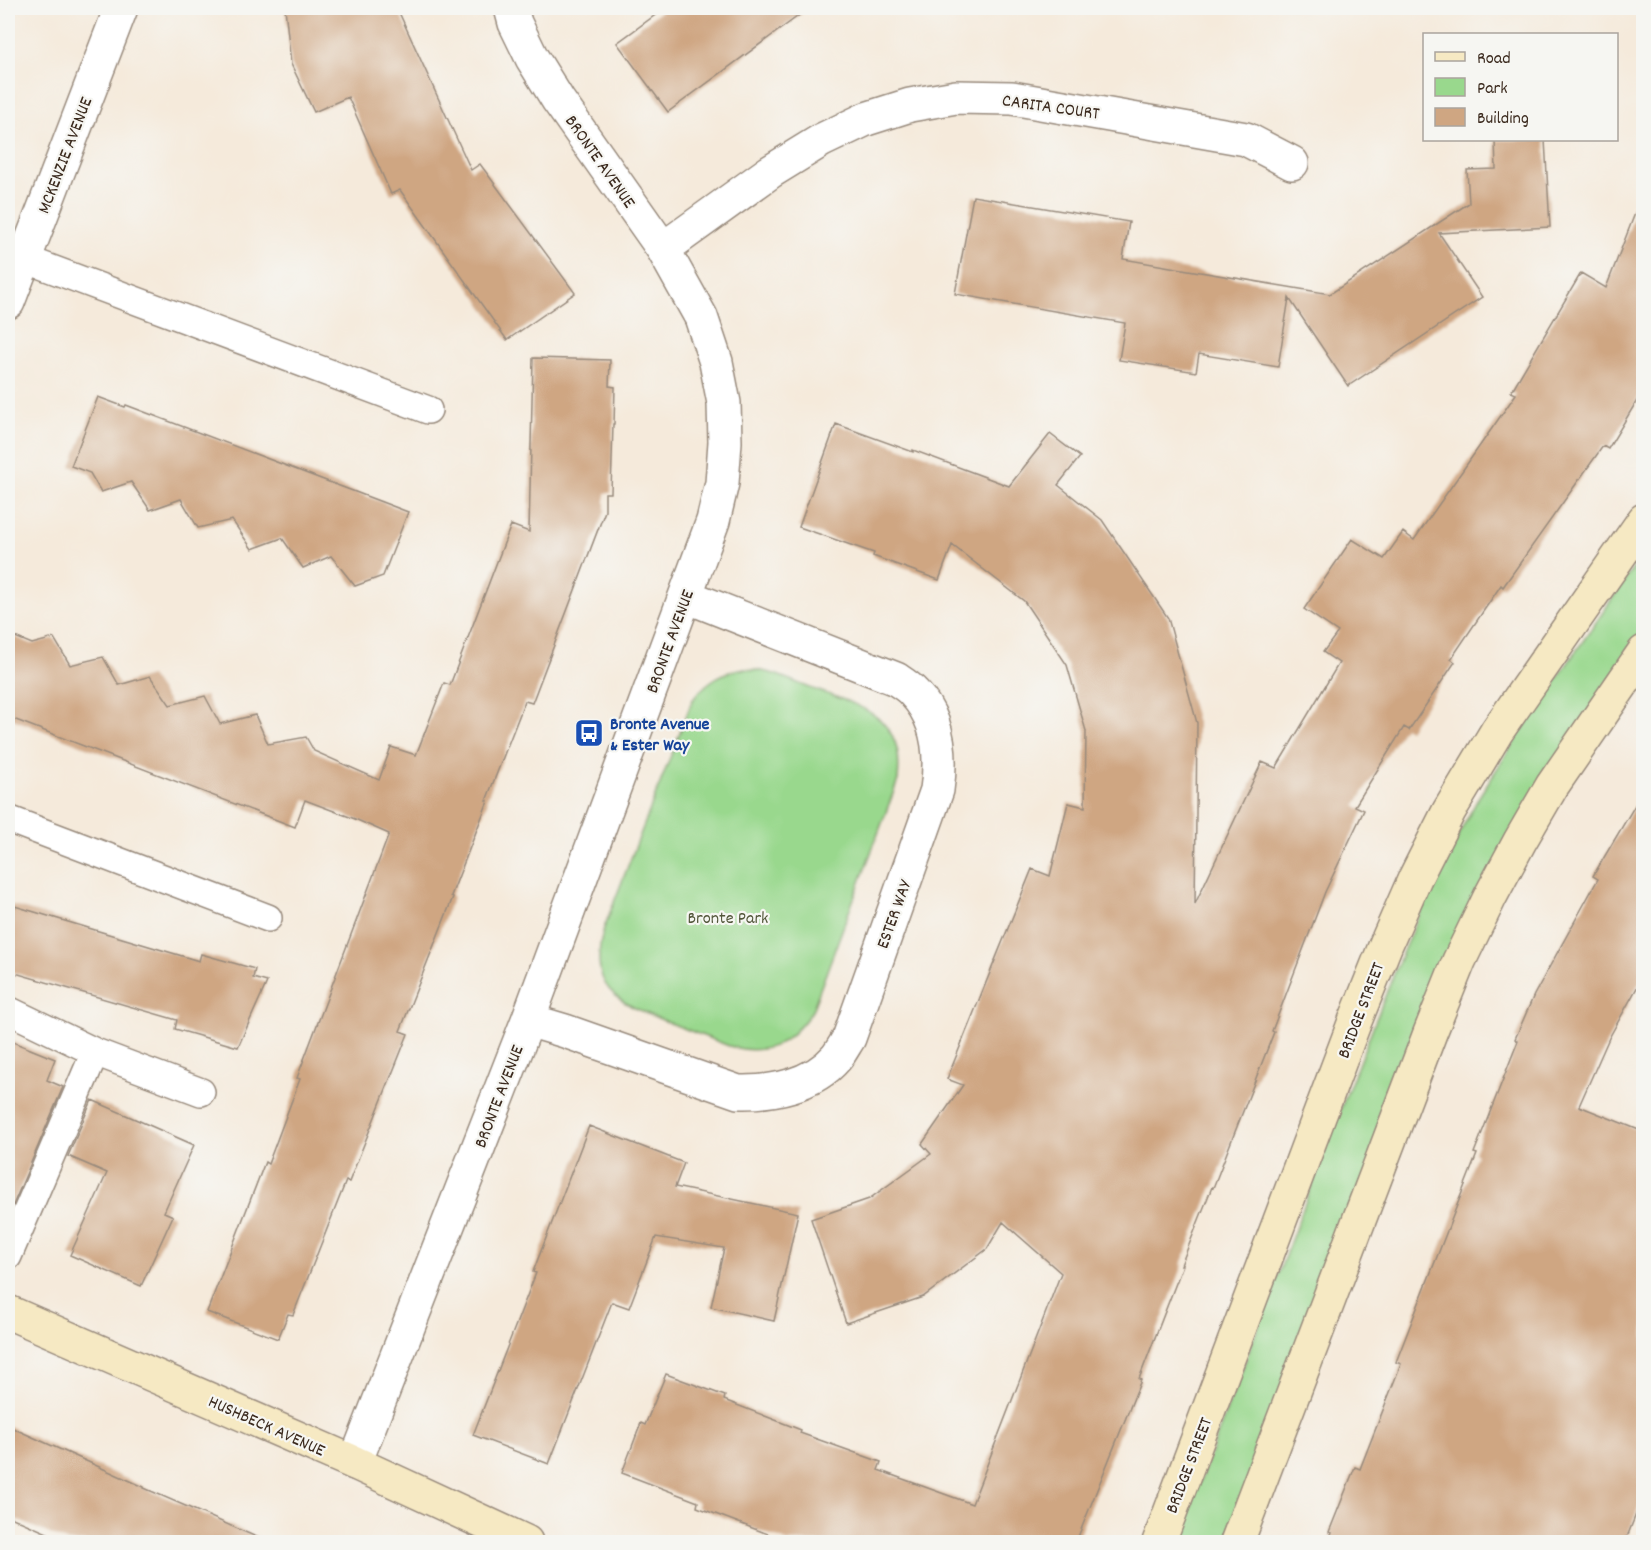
<svg xmlns="http://www.w3.org/2000/svg" width="1651" height="1550" font-family="Dekko,sans-serif">
<style>
.green{fill:#99d88d;stroke:#6a8156;stroke-width:1.5}
.building{fill:#cfa682}
.lines{fill:none;stroke-linecap:round;stroke-linejoin:round}
.lane-casing{stroke:#988a7c;stroke-width:30}
.street-casing{stroke:#988a7c;stroke-width:36}
.secondary-casing{stroke:#988a7c;stroke-width:36}
.lane{stroke:#fff;stroke-width:27}
.street{stroke:#fff;stroke-width:33}
.secondary{stroke:#f6e9c3;stroke-width:33}
.labels{text-anchor:middle;stroke-width:4.5;stroke-linejoin:round;paint-order:stroke}
.street-label{font-size:18px;fill:#3b2a1e;stroke:#f6f6f2}
.transit-label{font-size:18px;font-weight:bold;fill:#164399;stroke:#f6f6f2;text-anchor:start}
.park-label{font-size:18px;fill:#52563a;stroke:#f6f6f2}
</style>
<rect width="100%" height="100%" fill="#f6f6f2"/>
<filter id="ink" filterUnits="userSpaceOnUse"><feTurbulence type="fractalNoise" baseFrequency=".0167" numOctaves="2"/><feDisplacementMap in="SourceGraphic" scale="12" xChannelSelector="R" yChannelSelector="G"/><feConvolveMatrix kernelMatrix="1 2 1 2 8 2 1 2 1" color-interpolation-filters="sRGB"/></filter>
<filter id="wash" filterUnits="userSpaceOnUse"><feTurbulence type="fractalNoise" baseFrequency=".008" numOctaves="4" result="noise"/><feDisplacementMap in="SourceGraphic" scale="24" xChannelSelector="R" yChannelSelector="G"/><feGaussianBlur stdDeviation="1.35" result="paint"/><feColorMatrix in="noise" values="0 0 0 0 0 0 0 0 0 0 0 0 0 0 0 0 0 1.4 0 .05"/><feComposite in="paint" operator="in"/></filter>
<g filter="url(#wash)">
<rect width="100%" height="100%" fill="#f5eadb"/>
<path class="green" d="M1643,554V634L1597,699L1544,779L1225,1542H1177L1339,1113L1403,951L1439,871L1480,795L1530,718Z
M739,669C750,669 760,670 771,673C784,677 797,683 810,688C832,696 868,705 884,724C899,740 900,760 898,780L812,1011C790,1043 768,1057 729,1046C708,1038 686,1029 665,1021C615,1001 587,988 604,928L692,701C704,684 718,674 739,669Z"/>
<g id="blocks">
<path class="building" d="M285,8H397L471,170L480,164L575,293L507,340L400,190L391,194L348,97L314,112L291,64Z
M665,8H809L668,112L617,43Z
M1495,140H1545L1550,227L1439,233L1482,297L1348,386L1289,298L1278,367L1199,354L1196,372L1119,360L1125,323L955,294L973,196L1129,222L1123,259L1330,294L1469,203L1467,170L1496,169Z
M1641,198L1644,199V389L1608,449L1603,446L1503,587L1501,585L1451,659L1455,662L1409,730L1404,727L1355,806L1364,810L1325,892L1272,1031L1274,1032L1213,1188L1212,1187L1181,1265H1183L1139,1379L1141,1380L1076,1542H789L697,1507L698,1502L622,1473L641,1423L645,1425L666,1374L725,1396L724,1400L801,1430L800,1433L881,1462L878,1470L972,1504L1061,1273L1003,1222L987,1249L923,1297L846,1323L811,1219L869,1199L931,1154L922,1144L963,1085L947,1079L1032,869L1050,876L1068,803L1085,807L1086,731L1067,665L1024,601L952,545L939,580L873,556L874,553L799,527L836,424L913,452V450L1009,486L1050,434L1080,457L1058,485L1102,520L1168,618L1197,723L1195,904L1262,762L1276,768L1339,663L1323,652L1338,632L1304,609L1352,539L1384,559L1403,532L1414,540L1516,394L1511,392L1581,273L1606,288Z
M533,358L610,360L609,386L615,387L614,424H613L611,493H605V511L532,703L525,701L486,801H488L451,896L453,897L400,1031L408,1034L384,1094L349,1182L346,1181L293,1315L288,1314L278,1339L207,1312L265,1162L268,1164L300,1079L297,1078L389,834L355,819L305,800L295,827L8,717V634L32,644L54,638L70,665L103,657L119,685L150,676L170,705L205,696L220,724L255,715L268,744L306,737L314,751L379,780L391,747L416,755L444,683L450,685L511,525L529,532Z
M98,397L125,407L126,405L408,512L383,576L355,586L331,556L303,568L282,538L252,549L232,520L198,528L181,499L150,510L131,482L101,492L90,473L71,466Z
M1644,790V975L1609,1038L1579,1106L1644,1132V1494L1625,1542H1328L1332,1533L1329,1532L1355,1467L1360,1469L1401,1364L1396,1362L1477,1154L1474,1153L1518,1041L1515,1039L1534,995L1598,879L1593,876Z
M8,904L199,961L201,954L255,969L253,978L267,982L238,1047L175,1029L177,1020L8,971Z
M8,1040L55,1059L47,1080L63,1087L8,1217Z
M92,1100L194,1145L164,1212L173,1216L141,1286L70,1255L107,1173L68,1156Z
M589,1126L684,1163L675,1187L798,1213L774,1321L711,1307L724,1248L656,1237L629,1308L612,1302L549,1464L473,1435L536,1273L533,1272Z
M8,1426L144,1487V1488L268,1542H68L8,1516Z"/>
</g>
</g>
<g filter="url(#ink)">
<use href="#blocks" fill-opacity="0" stroke="#988a7c" stroke-width="1.5"/>
<g class="lines">
<g class="lane-casing">
<path id="lane" d="M25,259L428,410
M8,819L268,918
M8,1010L95,1052L8,1256
M95,1052L201,1092"/>
</g>
<g class="street-casing">
<path id="street" d="M663,249L770,172L822,140L866,119L910,105L956,97L1012,98L1246,139L1292,163
M8,302L121,8
M528,1020L565,1031L738,1092C772,1093 813,1085 836,1058C841,1052 845,1044 849,1038L937,790C942,756 939,719 914,693C909,687 902,683 896,679L686,596
M355,1463L528,1020L713,521L722,483L725,442L724,403L716,362L701,317L663,249L558,100L532,58L515,23L511,8"/>
</g>
<g class="secondary-casing">
<path id="secondary" d="M8,1312L355,1463L526,1542
M1159,1542L1355,1021L1386,944L1415,878L1449,811L1497,731L1644,520
M1237,1542L1430,1033L1459,961L1490,897L1520,841L1552,786L1644,652"/>
</g>
<use href="#lane" class="lane"/>
<use href="#street" class="street"/>
<use href="#secondary" class="secondary"/>
</g>
</g>
<defs>
<g id="bus-square" transform="scale(1.5)"><rect x="-9" y="-9" width="18" height="18" rx="4" fill="#1a4fb4" stroke="#f6f6f2"/><path d="M-5-6H5V4H4V6H2V4H-2V6H-4V4H-5ZM-3.5-4V0h7V-4ZM-3.5 1.2v1.5H-2V1.2ZM2 1.2v1.5H3.5V1.2Z" fill="#fff"/></g>
</defs>
<g fill-rule="evenodd">
<use href="#bus-square" x="589" y="733"/>
</g>
<g class="labels">
<g class="street-label">
<text transform="translate(1051 106) rotate(8)" y="6">CARITA COURT</text>
<text transform="translate(64 155) rotate(-69)" y="6">MCKENZIE AVENUE</text>
<text transform="translate(601 161) rotate(55)" y="6">BRONTE AVENUE</text>
<text transform="translate(669 641) rotate(-70)" y="6">BRONTE AVENUE</text>
<text transform="translate(893 914) rotate(-70)" y="6">ESTER WAY</text>
<text transform="translate(1360 1010) rotate(-69)" y="6">BRIDGE STREET</text>
<text transform="translate(498 1096) rotate(-69)" y="6">BRONTE AVENUE</text>
<text transform="translate(267 1425) rotate(24)" y="6">HUSHBECK AVENUE</text>
<text transform="translate(1188 1465) rotate(-69)" y="6">BRIDGE STREET</text>
</g>
<g class="transit-label">
<text x="610" y="729">Bronte Avenue<tspan x="610" dy="21">&amp; Ester Way</tspan></text>
</g>
<g class="park-label">
<text x="728" y="923">Bronte Park</text>
</g>
</g>
<rect width="1651" height="1550" fill="none" stroke="#f6f6f2" stroke-width="30"/>
<rect x="1423" y="33" width="195" height="108" fill="#f6f6f2" stroke="#aba49d" stroke-width="1.5"/>
<rect x="1435" y="52" width="30" height="9" fill="#f6e9c3" stroke="#aba49d" stroke-width="1.5"/>
<text x="1477" y="63" font-size="18" fill="#3b2a1e">Road</text>
<rect x="1435" y="78" width="30" height="18" fill="#99d88d" stroke="#aba49d" stroke-width="1.5"/>
<text x="1477" y="93" font-size="18" fill="#3b2a1e">Park</text>
<rect x="1435" y="108" width="30" height="18" fill="#cfa682" stroke="#aba49d" stroke-width="1.5"/>
<text x="1477" y="123" font-size="18" fill="#3b2a1e">Building</text>
</svg>
